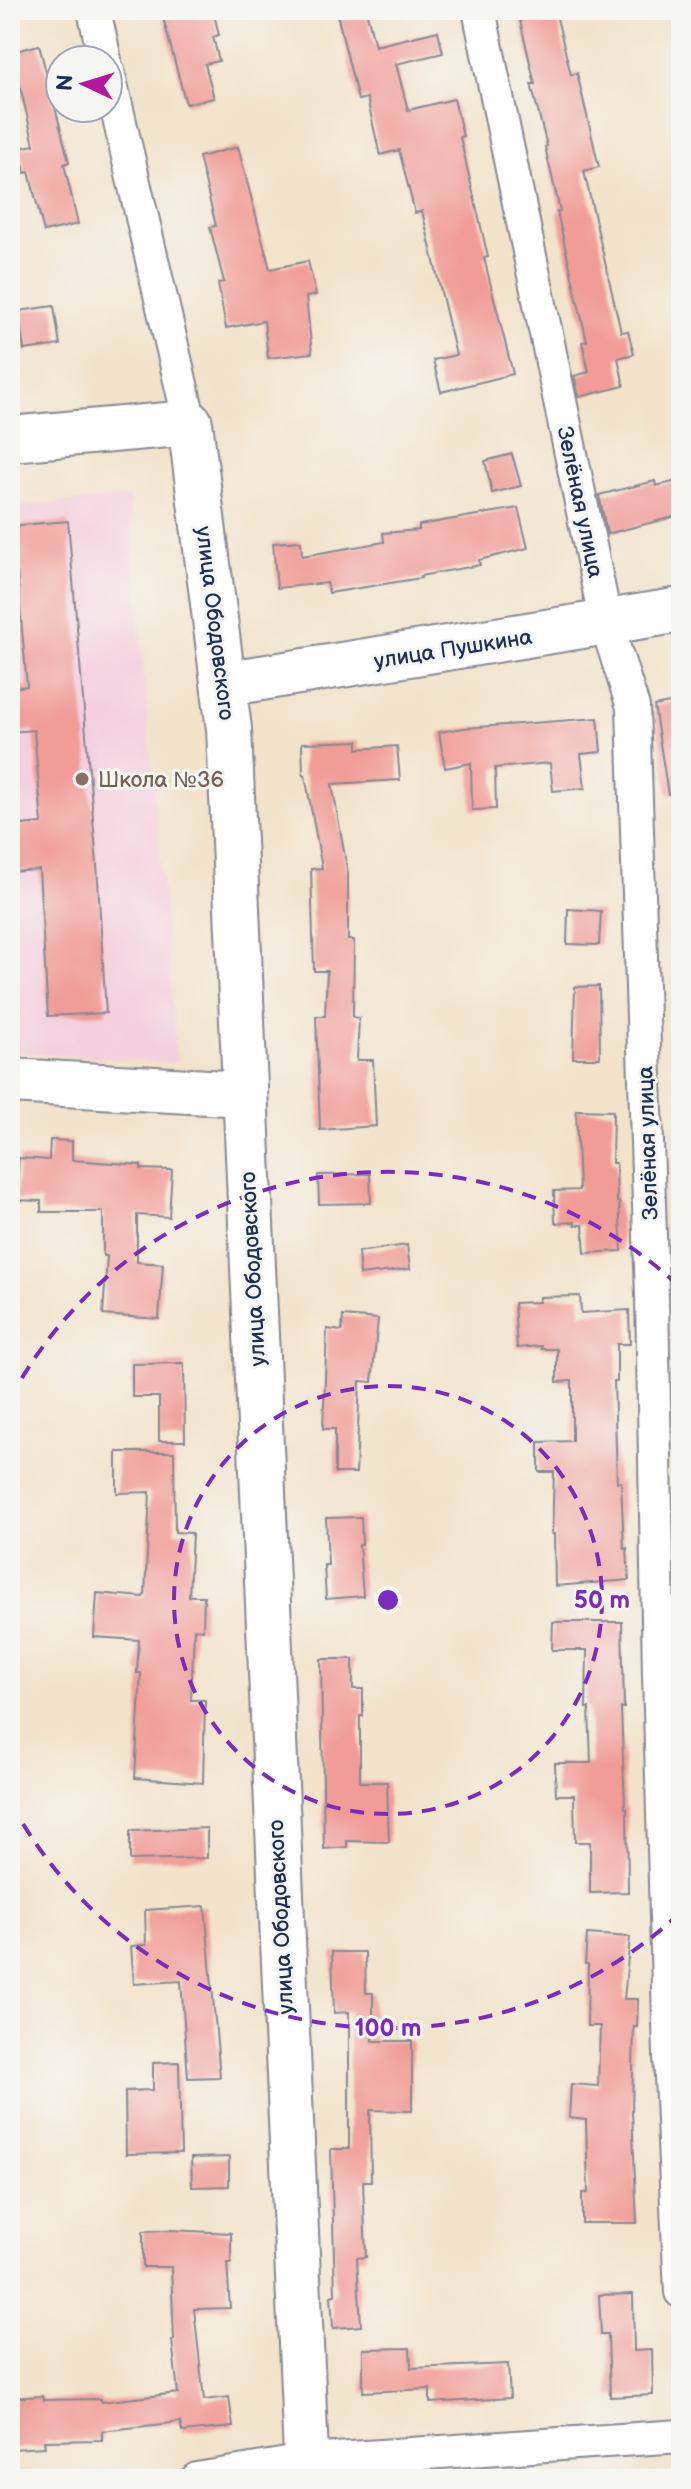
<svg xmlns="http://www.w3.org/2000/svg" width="691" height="2489" font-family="'Balsamiq Sans',sans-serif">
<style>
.built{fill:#f4cfde}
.building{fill:#f19c96}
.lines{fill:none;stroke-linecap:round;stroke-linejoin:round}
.street-casing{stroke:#868994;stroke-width:36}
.secondary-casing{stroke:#868994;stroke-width:48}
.street{stroke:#fff;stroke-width:32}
.secondary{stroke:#fff;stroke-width:44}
.ring{fill:none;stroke:#7b2cbf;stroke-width:4;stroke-dasharray:14 10}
.education-dot{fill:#8d6e63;stroke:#f6f6f2;stroke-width:3}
.labels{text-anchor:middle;stroke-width:6;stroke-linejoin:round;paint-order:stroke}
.street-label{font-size:22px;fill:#1b2f5e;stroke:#f6f6f2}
.education-label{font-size:22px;fill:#785e54;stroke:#f6f6f2;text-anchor:start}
.centre{fill:#7b2cbf;stroke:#f6f6f2;stroke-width:4}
.ring-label{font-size:24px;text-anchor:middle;font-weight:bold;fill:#7b2cbf;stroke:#f6f6f2;stroke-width:6;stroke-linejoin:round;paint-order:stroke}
</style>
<rect width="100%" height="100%" fill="#f6f6f2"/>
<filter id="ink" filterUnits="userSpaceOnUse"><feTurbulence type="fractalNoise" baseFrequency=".0125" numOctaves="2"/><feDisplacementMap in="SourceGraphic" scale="16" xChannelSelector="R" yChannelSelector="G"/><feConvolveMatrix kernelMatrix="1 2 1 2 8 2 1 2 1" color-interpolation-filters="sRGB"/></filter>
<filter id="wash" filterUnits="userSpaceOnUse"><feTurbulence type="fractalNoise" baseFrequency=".006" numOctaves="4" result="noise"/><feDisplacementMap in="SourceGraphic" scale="32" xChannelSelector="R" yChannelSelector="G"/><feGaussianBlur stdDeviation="1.8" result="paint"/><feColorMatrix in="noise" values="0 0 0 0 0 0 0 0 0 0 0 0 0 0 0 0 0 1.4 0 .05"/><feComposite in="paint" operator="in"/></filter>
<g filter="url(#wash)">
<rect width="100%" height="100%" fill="#f2e3ca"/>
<path class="built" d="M129,497L177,1063L10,1052V507Z"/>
<g id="blocks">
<path class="building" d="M161,10H213L219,35L213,37L219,61L205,64L214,98L186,104Z
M336,10H366L375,46L438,31L443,53L396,64L408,110L454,99L463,136L460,137L488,257L484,258L513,374L441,392L433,360L456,355L422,211L415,213L399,150L380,155L367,98L358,100Z
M544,10H555L571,75L577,73L599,167L584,171L621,332L628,331L634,354L618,358L624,386L579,397L574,376L589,372L582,342L587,341L557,212L560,211L545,147L547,146L531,84H535L519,16Z
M39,45L69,162L64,164L78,224L44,232L29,172L25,173L19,148L34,145L12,52Z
M238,147L270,269L308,261L316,295L306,297L312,353L268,358L264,321L226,328L218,283L224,282L210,227L216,226L199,157Z
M54,306L60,345L24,350L18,311Z
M512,454L521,486L492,493L485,461Z
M681,480V515L607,534L599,495L655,481L656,486Z
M518,508L528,548L479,560L480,565L420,576L421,578L329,593L327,583L277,588L273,543L301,541L302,556L384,542L383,533L419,530V525Z
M68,521L97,865L106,1013L48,1016L39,870L10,872V826L42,823L34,730L10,732V688L27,686L17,573L10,574V526Z
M681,701V793L668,794L654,706Z
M598,718L601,752L581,754L585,788L553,791L550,763L495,768L496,809L472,810L471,763L445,768L439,732L464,728Z
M358,741V749L397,746L400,780L332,784L348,874V940H354L353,1017L359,1018L357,1060H373L376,1126L320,1130L316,1016H325L327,971H314L311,869L322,868L305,775H303L302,743Z
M568,909L601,911L599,945L567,944Z
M599,986L600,1058H573L575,987Z
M576,1110L613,1111L612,1163H616L617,1202H619L622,1251L585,1253L583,1225H575V1222L555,1223L554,1191L579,1190Z
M50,1140L72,1141V1160L141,1165V1169L172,1170L169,1217L137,1215V1262L163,1264L159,1319L103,1315L107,1256H103V1212H41V1201L16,1200L19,1158L49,1160Z
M370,1174L371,1203L319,1204L318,1175Z
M407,1245L410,1269L360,1275L358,1252Z
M580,1296L581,1313L629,1310L630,1344H617V1381H614L617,1482H621L624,1549L627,1548L629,1580L555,1586L554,1534H552L554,1472H539V1442L572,1441V1381L557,1382V1349H541V1346L517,1348L514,1303L539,1302V1297Z
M343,1316L378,1319L372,1382L360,1381L356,1473H335V1429H323L327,1329L342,1331Z
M184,1363L185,1441H159V1397H132V1364Z
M117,1452H174L175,1532L192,1533L189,1596H204L203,1630L194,1629L191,1700H205L203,1783L135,1778L141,1673H137L139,1640L94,1637L97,1593L143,1597L145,1594L150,1492L117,1493Z
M361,1517L362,1545H359L363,1596L326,1599L324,1565H328L326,1518Z
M553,1622H622L624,1708H621L625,1808H627L628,1892L590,1893V1842H575L574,1795H556L555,1763H591L589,1708H586L587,1650H552Z
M321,1659H353V1689H363V1716H360V1782H387L389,1842L347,1841V1847L324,1849Z
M207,1828V1858L130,1860V1831Z
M205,1906L220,2077L188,2078L181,1981L134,1984L131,1946L146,1945L145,1910Z
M587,1934L630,1937L624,1999H638L637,2027H634L632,2112L637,2223H582V2193H588L586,2120L569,2118L571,2084L598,2086L600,2026H587L588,1964H585Z
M332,1952H365L366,1993H373V2041H412V2111L370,2110L371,2181H363L366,2257L357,2258L361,2326L333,2328L331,2296L335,2295L331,2149H349V2012L334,2013Z
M179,2062L181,2153L126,2154L125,2091L153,2090V2063Z
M229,2157V2186L192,2187L191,2158Z
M169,2230L231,2233V2263H227L230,2308L194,2309L204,2400L229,2397L233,2427L182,2432L180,2422L102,2431V2440L44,2441L45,2447L12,2449L10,2398L42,2396L43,2400L101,2399V2402L178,2393L172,2340H174L171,2267H143V2231Z
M633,2294L634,2351L652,2350L653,2395L610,2397L608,2334H601L599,2295Z
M410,2348L411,2368L508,2364L510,2398L430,2403V2389L363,2392V2349Z"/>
</g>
</g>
<g filter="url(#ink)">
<use href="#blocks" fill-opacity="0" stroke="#868994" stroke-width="2"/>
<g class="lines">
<g class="street-casing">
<path id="street" d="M94,10L105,60
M479,10L606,623L633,707L652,1297L659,1675L670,2055L681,2292
M108,71L190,423
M197,2479L305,2461L681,2436"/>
</g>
<g class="secondary-casing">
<path id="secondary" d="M10,439L190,423L229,729L307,2479
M224,684L681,610
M10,1081L244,1094"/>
</g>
<use href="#street" class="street"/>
<use href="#secondary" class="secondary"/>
</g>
</g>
<g class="ring">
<circle cx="388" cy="1600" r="214"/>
<path d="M680 1913A428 428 0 0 1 10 1801M10 1399A428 428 0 0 1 680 1287"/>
</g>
<circle class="education-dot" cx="82" cy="779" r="8"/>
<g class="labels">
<g class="street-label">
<text transform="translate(581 502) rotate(78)" y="8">Зелёная улица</text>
<text transform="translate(216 623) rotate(83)" y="8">улица Ободовского</text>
<text transform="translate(453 648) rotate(-9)" y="8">улица Пушкина</text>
<text transform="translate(647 1143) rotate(-92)" y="8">Зелёная улица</text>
<text transform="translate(252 1269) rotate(-93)" y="8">улица Ободовского</text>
<text transform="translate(280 1917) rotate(-93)" y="8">улица Ободовского</text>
</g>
<g class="education-label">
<text x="98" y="787">Школа №36</text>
</g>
</g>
<circle cx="388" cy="1600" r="12" class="centre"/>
<g class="ring-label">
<text x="602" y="1608">50 m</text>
<text x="388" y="2036">100 m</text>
</g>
<rect width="691" height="2489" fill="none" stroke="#f6f6f2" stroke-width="40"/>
<g transform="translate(84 84) rotate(274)"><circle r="38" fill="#f6f6f2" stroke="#9ea6b7" stroke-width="2"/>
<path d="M0-6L14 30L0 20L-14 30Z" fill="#b5179e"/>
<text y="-12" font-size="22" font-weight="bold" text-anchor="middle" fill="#1b2f5e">N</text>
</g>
</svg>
